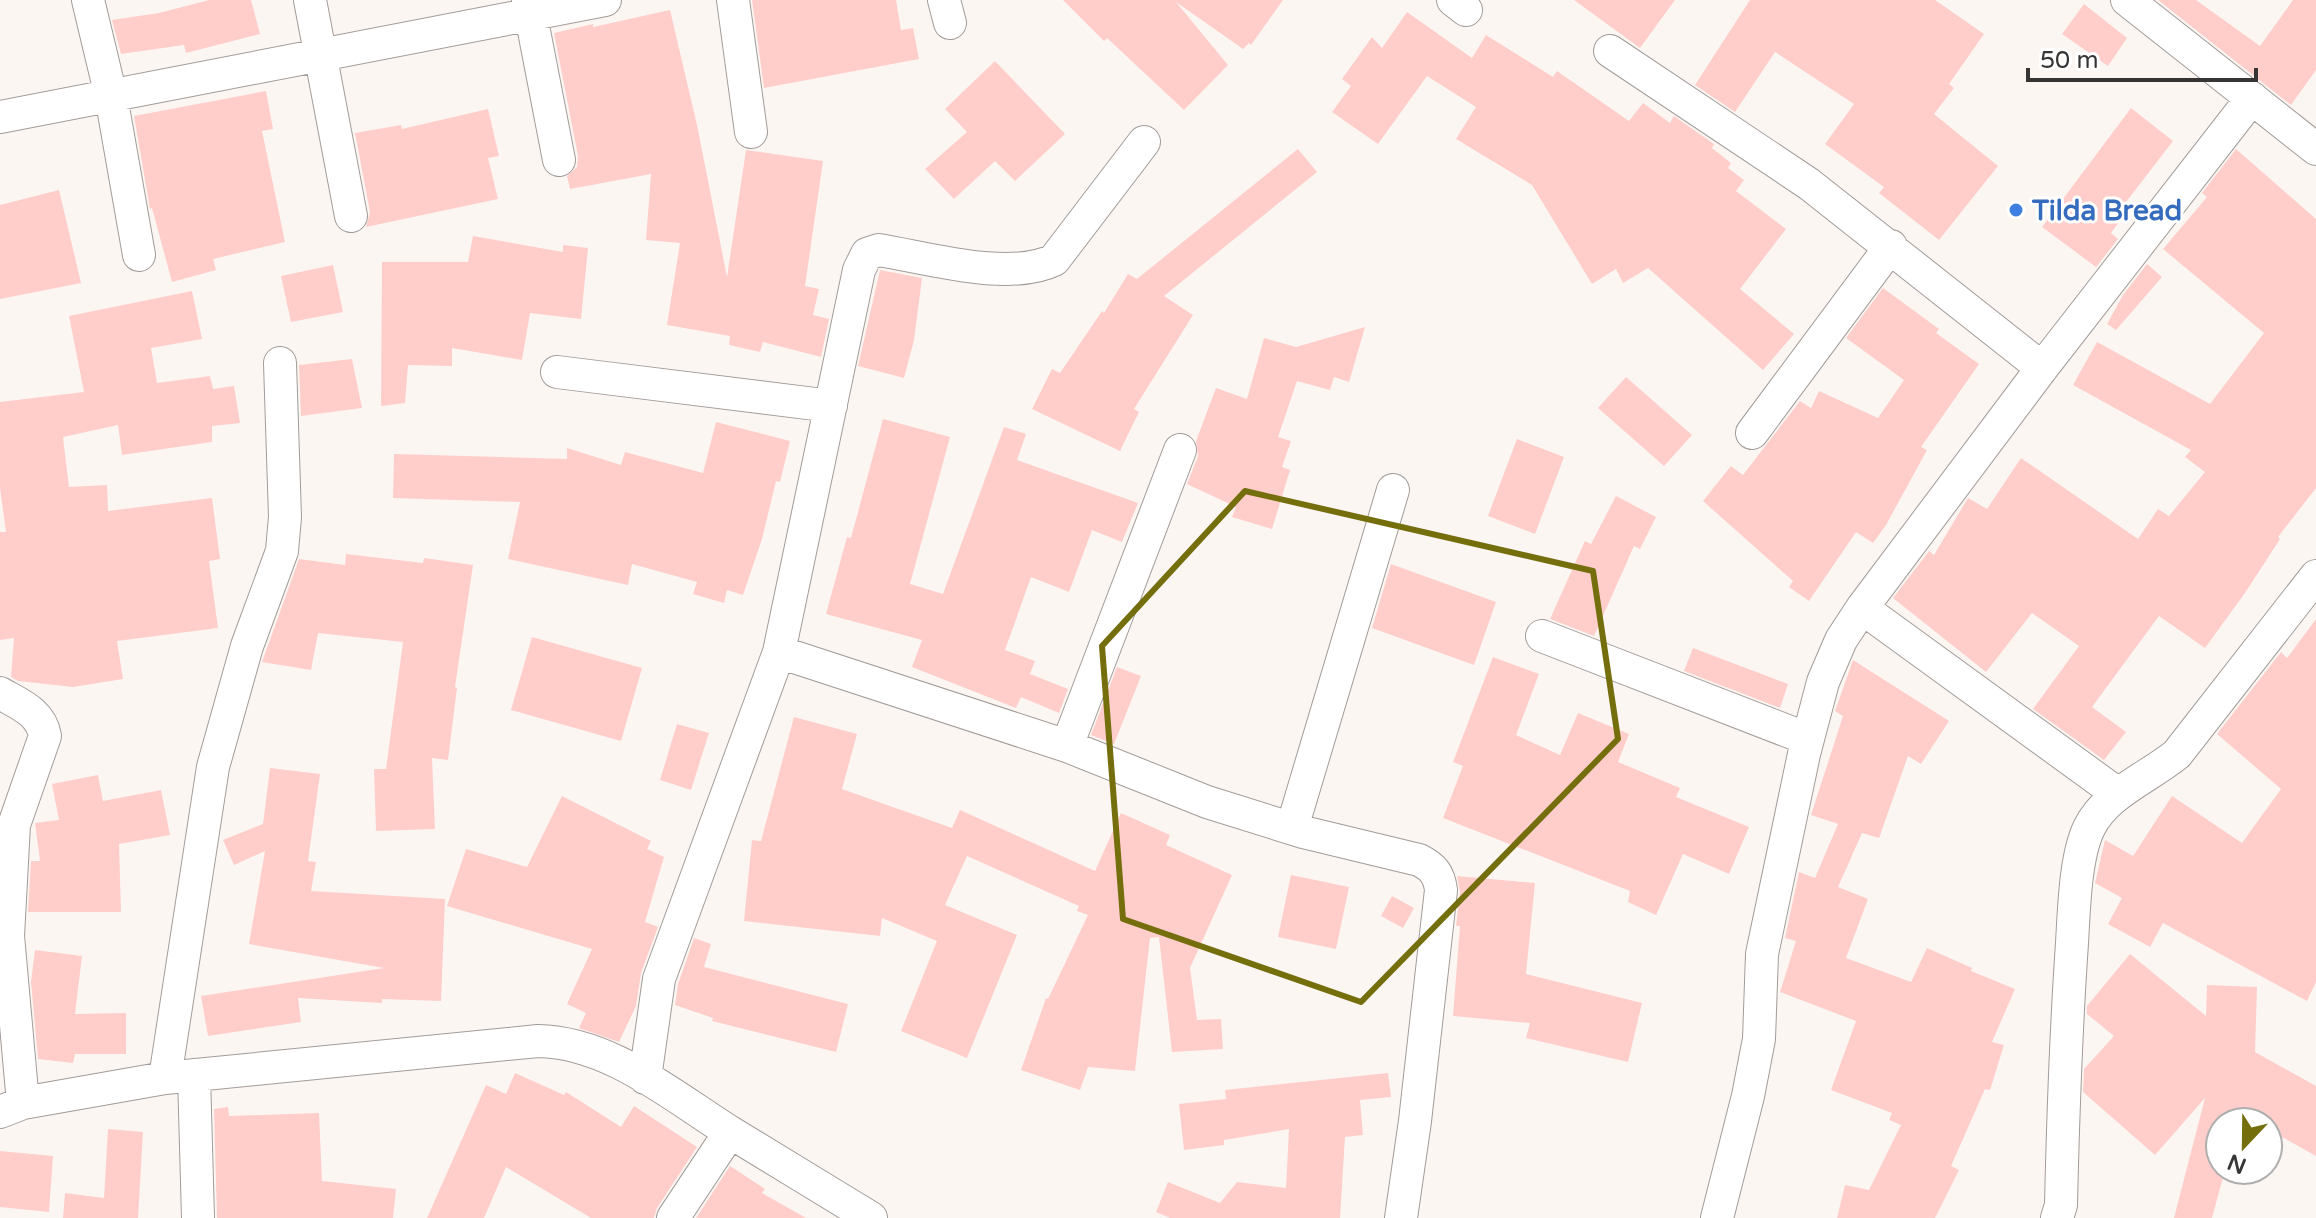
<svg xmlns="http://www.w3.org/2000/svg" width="2316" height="1218" font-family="'Varela Round',sans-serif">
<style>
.building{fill:#ffcecb}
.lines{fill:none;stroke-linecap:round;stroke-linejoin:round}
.minor-casing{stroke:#a29c99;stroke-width:34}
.minor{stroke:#fff;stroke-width:32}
.marked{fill:none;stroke:#746e0d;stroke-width:6;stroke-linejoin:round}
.shop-dot{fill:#3f7fe0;stroke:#fff;stroke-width:3}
.labels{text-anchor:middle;stroke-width:6;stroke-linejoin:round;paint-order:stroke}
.shop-label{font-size:28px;font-weight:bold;fill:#366cbe;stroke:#fff;text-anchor:start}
</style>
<rect width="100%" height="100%" fill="#fcf6f3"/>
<path class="building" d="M209,0H251L260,34L186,53L184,45L121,54L112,20L159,13Z
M752,0H896L901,30L913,28L919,59L764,88Z
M1063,0H1283L1251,45L1249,43L1243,49L1176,2L1228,65L1184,110L1107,38L1104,41Z
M1574,0H1675L1640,48Z
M1750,0H1935L1984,34L1949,84L1954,88L1934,114L1998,166L1939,240L1879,193L1884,187L1825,144L1854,104L1775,52L1735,112L1695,85Z
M2158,0H2196L2260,46L2293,0H2316V70L2291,105Z
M2084,4L2127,38L2108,66L2062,34Z
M670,10L697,125L727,277L746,150L823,161L805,286L819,289L813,315L829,319L821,357L763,342L760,352L729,345L730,336L667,325L680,243L646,240L651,174L570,189L567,176L577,167L578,156L554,33L593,24V27Z
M1407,12L1472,58L1486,35L1553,77L1557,71L1629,121L1643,103L1670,123L1674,116L1714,144L1712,148L1731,163L1728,168L1744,180L1736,191L1786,229L1740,289L1794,334L1763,370L1648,268L1623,283L1616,269L1592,284L1532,185L1456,139L1476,107L1427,76L1378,144L1332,112L1351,86L1342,79L1372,37L1382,48Z
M995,61L1065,134L1015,181L995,161L954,199L925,169L967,132L945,109Z
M266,91L273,129L262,131L285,242L213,259L216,270L172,282L152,208L150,209L134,116Z
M2131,108L2173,141L2123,206L2128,210L2111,233L2118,239L2096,267L2042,227Z
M488,109L499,156L488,158L498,199L366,227L370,212L355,133L401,125L402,129Z
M1298,149L1317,172L1164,296L1193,315L1134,409L1139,412L1120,451L1032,409L1052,369L1060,373L1102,311L1104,313L1128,274L1137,279Z
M2236,149L2316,219V488L2278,537L2280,539L2245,593L2205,648L2159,616L2092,707L2126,732L2104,760L2033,709L2079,646L2032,613L1986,672L1893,598L1929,551L1934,555L1968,498L1987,509L2021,458L2138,539L2158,509L2169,516L2205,472L2185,457L2191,450L2073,385L2097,342L2210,404L2264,333L2163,249L2207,197L2202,193Z
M59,190L81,283L0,299V205Z
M473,236L563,252V245L588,248L581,319L530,313L522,360L452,348V366L408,365L405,403L381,406L382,262H468Z
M2147,264L2162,277L2116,330L2107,324L2123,295Z
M333,265L343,312L291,322L281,276Z
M880,270L922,278L914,340L904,378L858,366Z
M1883,288L1939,329L1936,333L1979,364L1921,447L1927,450L1886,525L1873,543L1856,532L1809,601L1789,587L1793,581L1703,501L1731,466L1743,475L1800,401L1811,408L1819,391L1878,418L1904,380L1846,338Z
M192,291L202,339L151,348L157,383L210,376L213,389L234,386L240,423L212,426V442L122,455L118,425L63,437L69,487L107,485L108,511L212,498L220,559L209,561L218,628L117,641L123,679L73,687L18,681L11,677L14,638L0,640V532H6L0,488V402L84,392L69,316Z
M1365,327L1349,382L1334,377L1330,390L1297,381L1278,437L1291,441L1282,467L1290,470L1272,529L1232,517L1236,507L1187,484L1198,456L1196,441L1216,388L1247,399L1264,338L1296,347Z
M352,359L362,408L301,416L299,365Z
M1626,377L1692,435L1664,466L1598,408Z
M883,419L950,437L910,584L943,594L1004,427L1026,434L1017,460L1138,503L1122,542L1092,530L1069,592L1031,577L1005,650L1035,661L1030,674L1068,689L1059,713L1021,697L1016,708L912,667L922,640L826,614L847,537L851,538Z
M716,422L790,441L780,482L776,481L762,539L743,595L727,590L724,603L693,594L697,582L632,564L628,585L508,559L520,502L393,498L394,454L567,459V448L621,465L625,452L703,473Z
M1517,439L1564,457L1535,534L1488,516Z
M1616,496L1656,517L1640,549L1634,546L1594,636L1550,619L1585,541L1591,544Z
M346,554L423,563L424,558L473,565L455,687L457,688L448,760L432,758L435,829L376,831L374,769H386L403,642L318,633L311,670L262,662L299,559L345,565Z
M1391,564L1496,602L1474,665L1372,628Z
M2316,619V982L2307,1001L2163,923L2150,947L2108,924L2122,898L2095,883L2105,840L2133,856L2172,796L2242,843L2281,789L2217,734L2281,652L2287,658Z
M532,637L642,668L621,741L511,710Z
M1693,648L1788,684L1780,708L1684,671Z
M1493,657L1539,674L1516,735L1560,755L1578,713L1629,734L1618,762L1680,788L1676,797L1749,827L1729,874L1683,854L1656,915L1628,902L1630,891L1443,818L1463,766L1453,762Z
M1853,660L1949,721L1921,764L1908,756L1879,838L1862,833L1838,887L1868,899L1846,958L1911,982L1927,948L1972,968L1971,971L2015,989L1992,1042L2004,1045L1990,1090L1985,1089L1951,1166L1959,1170L1935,1218H1837L1845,1185L1869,1190L1901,1125L1889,1120L1892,1113L1831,1090L1856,1021L1780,992L1796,941L1785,938L1799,872L1815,878L1838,824L1811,815L1843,716L1835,711Z
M1117,667L1141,676L1114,744L1091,735Z
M794,717L857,734L842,789L952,828L960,810L1095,871L1121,813L1170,835L1166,845L1232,875L1190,968L1197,1020L1221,1019L1223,1049L1172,1052L1159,937L1150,938L1135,1071L1088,1067L1080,1090L1021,1070L1046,998L1048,999L1088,915L1077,911L1079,906L967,856L945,905L1017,935L967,1058L901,1031L937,941L882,918L880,936L744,921L752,840L761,841Z
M677,724L709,733L691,790L660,780Z
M270,768L320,774L308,861L316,862L311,891L445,899L441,1001L382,999V1003L298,998L301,1022L208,1036L201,996L384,968L249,944L265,851L234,865L223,840L263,824Z
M98,775L103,801L161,790L170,835L119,844L121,912H28L31,861H40L35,823L59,820L52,784Z
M562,796L651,841L647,849L664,857L645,922L658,927L641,973L636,1006L619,1042L579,1028L586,1013L567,1004L592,949L447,906L466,849L527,867Z
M1291,875L1349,887L1336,949L1278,937Z
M1457,876L1535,883L1526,974L1642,1003L1628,1062L1526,1038L1530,1023L1453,1016L1460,926H1456L1460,892Z
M1392,896L1414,908L1403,928L1381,916Z
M694,938L711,944L704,967L848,1004L836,1052L712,1021L713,1018L675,1005L678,984Z
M35,950L82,956L75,1014L126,1013V1054H75L73,1063L38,1059L31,982Z
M2130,954L2206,1016L2207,985L2257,987L2255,1052L2316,1086V1156L2268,1129V1122H2255L2239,1114L2237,1122H2220V1170H2225L2212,1218H2174L2205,1098L2155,1155L2083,1092L2084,1069L2114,1036L2087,1014V1006Z
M515,1073L564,1095L566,1092L621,1127L634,1106L697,1147L657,1208L654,1218H591L506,1167L484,1218H427L486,1085L506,1094Z
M1388,1073L1391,1097L1360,1100L1363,1135L1345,1137L1340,1218H1170L1156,1212L1168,1182L1220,1203L1237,1182L1286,1188L1289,1129L1224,1140V1145L1184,1150L1179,1104L1226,1099L1225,1090Z
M228,1107L229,1116L319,1113L322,1181L396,1189L393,1218H217L214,1109Z
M108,1129L143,1132L138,1218H63L65,1193L104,1198Z
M0,1151L53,1156L49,1212L0,1207Z
M730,1166L765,1189L762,1193L806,1218H696Z"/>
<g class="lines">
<g class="minor-casing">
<path id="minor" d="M88,0L111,96L139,255
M310,0L351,216
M528,0L559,160
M733,0L751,132
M944,0L950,23
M1453,0L1466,10
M2127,0L2316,149
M1610,51L1809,184L2042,368
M0,117L605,0
M557,372L831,406
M1752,433L1891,246
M1862,608L2118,794
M1542,636L1808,739
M779,652L1067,746L1207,802L1303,832L1419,860C1433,867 1439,874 1441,890L1415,1121L1401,1218
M0,693C19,704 41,712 45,736L14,825L8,936L23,1103
M1067,746L1180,450
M1292,828L1393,490
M194,1075L198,1218
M165,1078L213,767L247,646L282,551L285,517L280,363
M645,1078L659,979L779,652L859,270L867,254L879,250C928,258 1009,282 1054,260L1144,142
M0,1112L23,1103L165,1078L538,1041C609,1042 671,1095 730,1132C777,1161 824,1189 871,1218
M673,1218L730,1132
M1717,1218L1748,1096L1759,1039L1762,954L1804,754L1823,682L1841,640L1862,608L2042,368L2252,98
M2057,1218L2061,1205C2063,1118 2066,1030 2072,943C2074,910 2075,857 2089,828C2106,793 2148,778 2177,754L2316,576"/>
</g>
<use href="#minor" class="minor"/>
</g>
<path class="marked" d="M1245,491L1593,571L1618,739L1361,1002L1123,919L1102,646Z"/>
<circle class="shop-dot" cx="2016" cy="210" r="8"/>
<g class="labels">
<g class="shop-label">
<text x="2032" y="220">Tilda Bread</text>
</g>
</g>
<g transform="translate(2244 1146) rotate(202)"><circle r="38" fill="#ffffff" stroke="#afaeae" stroke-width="2"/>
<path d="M0-6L14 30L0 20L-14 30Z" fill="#746e0d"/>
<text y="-12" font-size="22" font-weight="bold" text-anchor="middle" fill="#373534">N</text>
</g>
<path d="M2028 68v12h228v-12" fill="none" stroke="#373534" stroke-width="4"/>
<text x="2040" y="68" font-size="24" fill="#373534" stroke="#ffffff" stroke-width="6" paint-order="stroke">50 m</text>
</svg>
